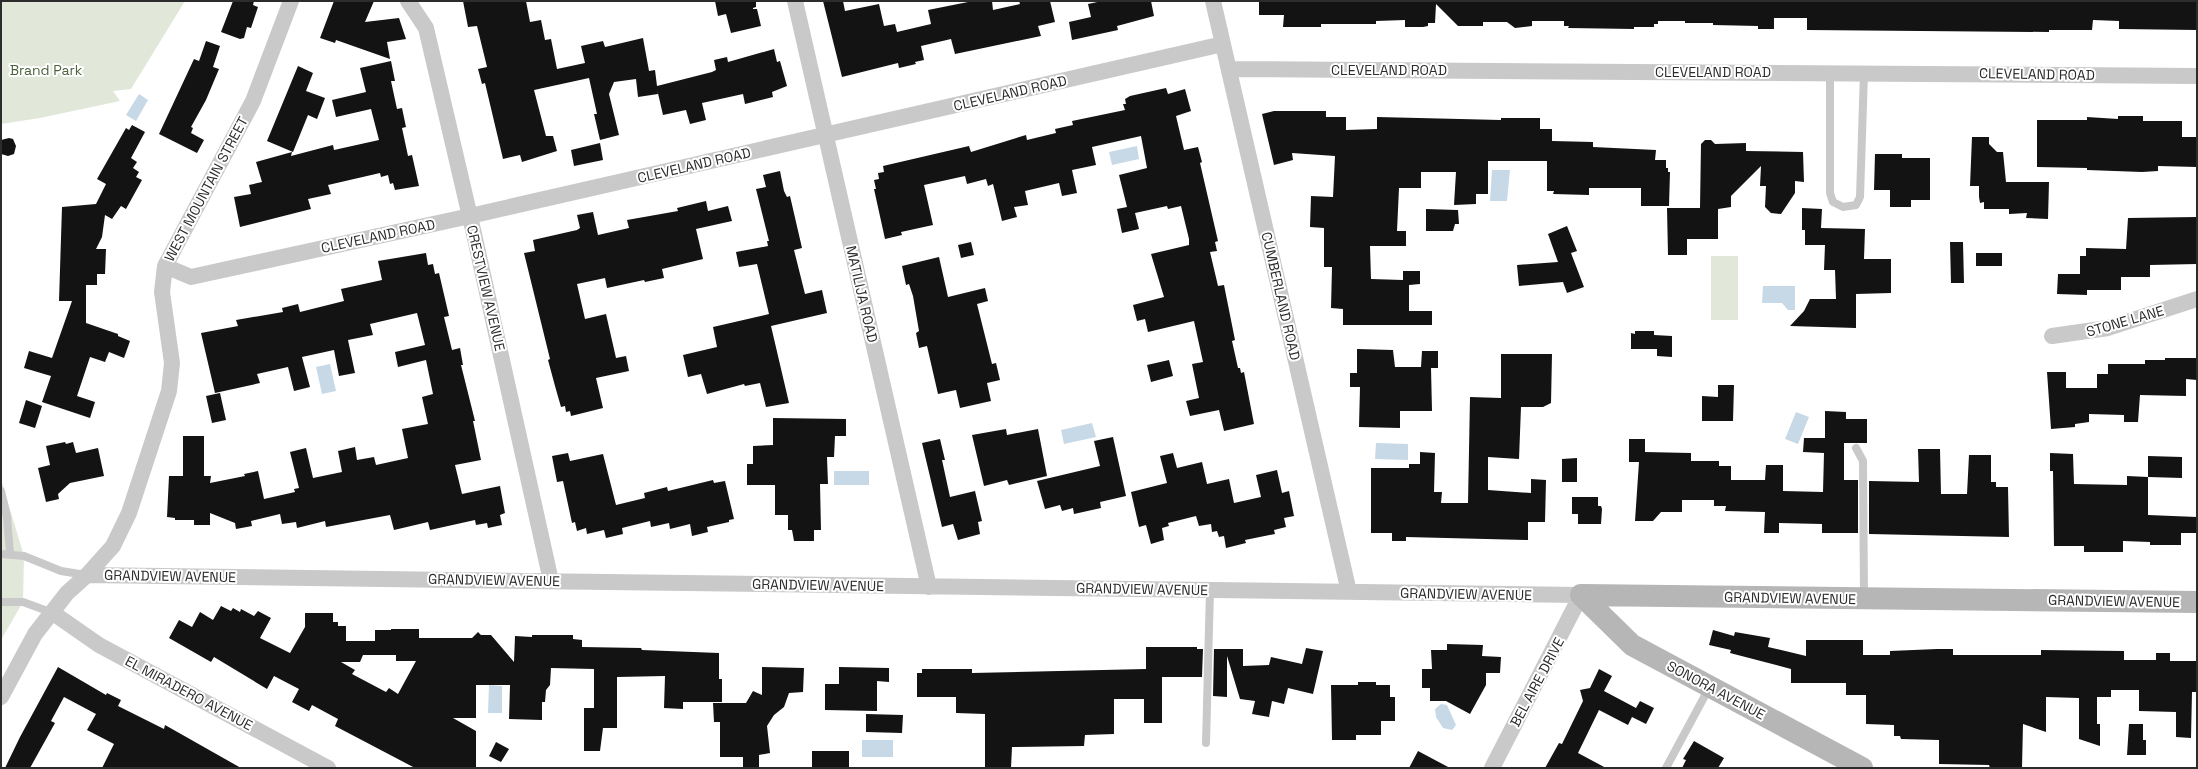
<svg xmlns="http://www.w3.org/2000/svg" width="2198" height="769" font-family="'Space Grotesk',sans-serif">
<style>
.green{fill:#e1e8da}
.water{fill:#c7d9e7}
.building{fill:#131313;fill-rule:evenodd}
.lines{fill:none;stroke-linecap:round;stroke-linejoin:round}
.lane{stroke:#c9c9c9;stroke-width:8}
.street{stroke:#c9c9c9;stroke-width:16}
.secondary{stroke:#b6b6b6;stroke-width:22}
.labels{text-anchor:middle;stroke-width:4;stroke-linejoin:round;paint-order:stroke}
.park-label{font-size:14px;fill:#4d633e;stroke:#fff}
.street-label{font-size:14px;fill:#2c2c2c;stroke:#fff}
</style>
<rect width="100%" height="100%" fill="#fff"/>
<path class="green" d="M1,1H185L131,89L113,91L120,101L40,118L1,124Z
M1711,256H1738V320H1711Z
M1,479L24,556L23,602L1,640Z"/>
<path class="water" d="M139,94L148,100L136,121L126,115Z
M1137,146L1139,159L1112,165L1109,152Z
M1492,170H1510L1507,201H1490Z
M1763,286H1795V310H1788L1782,303H1762Z
M330,364L336,391L322,394L316,367Z
M1796,412L1809,417L1798,444L1785,439Z
M1092,423L1096,437L1064,444L1061,430Z
M1376,443L1408,444V460L1375,459Z
M834,471H869V485H834Z
M489,685L502,686V713H488Z
M1441,704L1447,705L1456,725L1452,730L1443,728L1436,717L1435,709Z
M862,740H893V757H862Z"/>
<path class="building" d="M233,1H254L253,5L258,7L251,28L247,27L244,38L240,39L221,32Z
M334,1H374L365,22L399,18L406,39L387,42L390,59L336,40L335,43L320,38Z
M463,1H526L530,22L541,20L545,40L551,39L557,69L585,63L581,46L603,41L605,47L643,38L649,71L655,70L657,86L712,72L716,70L714,60L727,57L728,62L774,49L777,62L780,61L787,86L772,92L773,97L745,104L743,94L702,103L706,120L690,124L686,110L663,115L657,89L658,94L638,97L636,79L614,82L609,94L619,135L600,140L594,114H597L589,78L534,90L546,136H553L557,151L522,162L520,155L503,159L485,83L482,84L478,69L487,67L477,26L468,27Z
M715,1H756V7L753,8V9H757L761,26L731,33L726,14L718,16Z
M823,1H843L845,11L879,4L884,26L895,24L897,32L931,24L928,10L973,1H992L993,10L1020,4L1019,1H1050L1055,22L1038,26L1041,36L955,54L951,39L921,46L924,60L915,62L916,64L899,68L898,63L842,77Z
M1102,1H1151L1154,16L1117,26L1118,30L1072,40L1069,22L1091,17L1088,4Z
M1259,1H2197V30L2119,29V21L2093,20L2092,30H2049V32L1807,30V18H1774V29H1758V26L1713,25V23H1685V21H1658V24H1654V27H1634V29L1568,28L1569,26H1564V21H1532V26L1515,28L1507,22H1483V26H1458L1436,4L1435,23H1428V26L1423,27H1405V20L1376,21V24H1321V27H1283L1284,15H1259Z
M206,41L220,46L213,67L219,69L206,100L191,127L193,128L191,133L204,140L197,153L159,134L194,59L199,61Z
M391,61L395,81H391L397,109L402,108L406,127L402,128L408,156L412,155L419,186L395,190L393,183L390,184L388,175L381,177L380,173L328,185L331,194L308,199L311,209L240,227L234,197L251,194L249,185L262,182L256,162L292,152L291,156L333,145L334,150L379,140L371,109L336,117L332,100L366,92L360,68Z
M298,66L313,73L306,91L325,98L317,119L308,115L293,152L267,141Z
M1166,88L1168,94L1185,89L1191,111L1176,116L1184,150L1198,147L1202,162L1200,163L1218,241L1215,242L1217,251L1210,252L1218,286L1224,285L1235,340L1232,341L1238,368H1240L1241,373L1244,372L1254,424L1224,431L1219,410L1190,416L1186,401L1199,398L1192,364L1203,362L1194,321L1148,332L1145,319L1137,321L1133,305L1164,297L1151,254L1189,245V239L1181,206L1168,209L1167,206L1135,213L1139,229L1122,233L1117,209L1127,207L1119,175L1147,168L1141,136L1092,147L1096,165L1072,170L1077,193L1062,196L1059,183L1025,191L1028,205L1014,207L1017,217L1002,221L993,184L988,186L986,179L967,184L965,176L924,185L933,225L901,232L902,235L885,239L874,189H876L874,180L879,179L878,173L884,172L883,166L969,146L971,152L1026,135L1027,140L1056,133L1055,129L1073,125L1072,121L1125,110L1123,104H1126L1125,99L1130,96Z
M1274,111H1326V117H1346V130L1377,129V117L1501,120V118H1540V129H1552V141L1593,142V147L1656,150L1655,160H1666V168H1668V172H1670L1669,206H1641V188H1589V195L1553,194L1554,191H1547V161H1488V194H1476V204L1454,205L1456,172H1421V188H1399L1397,231H1406V246H1370L1371,279L1403,280V271H1420V284L1409,285V311H1432V325H1343V309L1331,308L1332,267H1324V228L1310,227L1311,196L1333,197L1335,156L1292,153L1293,160L1274,165L1262,114Z
M2118,116H2143V121H2182V137H2197V167L2158,166V171L2142,172L2087,170V168L2037,167V120H2087V117L2118,119Z
M132,125L145,132L131,158L137,162L133,168L139,172L136,177L142,180L126,209L121,206L112,219L105,215L102,237L96,249H106L105,274H97V285H86V323L118,334V336L130,341L124,358L109,352L105,362L90,357L77,396L95,402L90,418L42,402L51,376L24,368L29,351L52,358L72,301H59L62,207L96,204L106,184L97,179L126,128L129,130Z
M1972,137H1989V144L1997,152H2003L2006,182H2049L2048,219L2026,218L2027,213L2009,214V209H1984V202L1980,203L1979,197V186H1970Z
M9,138L13,139L16,146L14,154L8,156L1,154V140Z
M1705,140H1711L1715,144L1746,143V151L1803,152L1804,182L1795,181V193L1781,214L1771,213L1765,207L1766,186H1760L1761,166L1731,196V207L1718,209V239H1687V255H1668L1667,208H1700L1701,144Z
M600,143L603,160L574,166L571,150Z
M1875,154H1902V158H1930V200H1911V207H1890V190H1874Z
M780,171L784,191L787,197L790,196L802,248L794,250L805,294L822,290L827,313L771,326L789,403L766,407L760,383L745,386L744,384L707,394L701,374L688,377L683,355L717,347L713,327L769,314L757,264L739,267L736,252L768,246L767,241H769L756,189L766,187L763,175Z
M706,201L708,211L728,206L732,221L696,229L703,259L662,269L664,278L645,282L644,280L607,288L605,278L577,284L585,319L606,314L616,358L626,356L629,371L596,378L603,408L571,416L570,411L566,412L565,406L561,407L555,386L548,360L550,359L524,253L535,251L533,240L577,230L580,228L577,215L593,212L598,235L629,228L627,220L678,211L677,208Z
M1802,208L1822,209L1821,228L1865,229L1864,259H1891V293L1856,294V328L1790,326L1804,311L1810,299H1836L1835,270H1824L1825,245H1805V230H1802Z
M1426,209L1458,210L1459,224H1455L1453,231H1426Z
M2197,217V264L2150,265V277H2121V290H2087V295L2057,294L2058,274H2080V256H2086V248L2126,249L2128,218Z
M1567,226L1577,251L1571,253L1584,287L1567,293L1563,282L1519,286L1517,265L1558,262L1548,234Z
M971,242L974,255L961,258L958,245Z
M1950,242H1963L1964,283H1951Z
M426,253L428,265L433,264L435,274L439,273L449,316L444,317L452,350L460,348L463,365H461L475,421H473L481,460L455,465L462,494L500,486L505,513L500,515L502,525L488,528L487,523L476,525L475,520L430,530L428,522L394,530L390,515L326,527L325,521L297,528L296,522L282,524L280,514L251,521L252,526L236,529L235,523L210,513V525H194V520H175V518L167,517L169,476H183V436H204V476H211L210,483L245,476L244,474L258,471L264,499L295,492L294,489L299,488L290,452L306,448L313,478L342,472L338,451L355,447L357,460L374,457L376,465L408,458L402,429L428,424L422,397L433,394L426,360L398,367L395,352L425,345L417,313L370,324L373,335L348,340L355,373L339,376L334,350L302,357L310,387L294,391L288,367L257,374L260,383L215,393L201,333L238,326L236,320L283,312L282,308L298,304L300,312L344,301L341,289L382,280L378,261Z
M1976,253H2002V266H1976Z
M939,257L948,297L985,288L988,301L977,304L992,364L996,363L1000,380L987,383L991,401L960,408L956,390L938,394L927,346L919,348L916,333L919,331L913,296L909,284L906,285L902,266Z
M1635,331H1654V335L1672,336V357L1657,356V349H1631V333L1635,334Z
M1357,349L1393,350L1395,367H1421L1422,351H1438V368H1431L1432,411H1400V428L1359,427L1360,387H1350V373H1357Z
M1501,354H1552L1551,403L1543,407H1521L1519,459L1488,457V490L1531,493V479L1546,480L1545,522H1528V540L1406,537V541H1392V533H1371V468H1409V464H1420V452L1435,453L1434,492H1442L1441,503H1468L1470,397L1501,398Z
M2165,358H2197V380L2186,379V396L2140,395L2138,422H2124V415L2089,414V422L2075,424V427L2051,429L2047,372H2066V388H2097V374H2108V364H2145V360H2165Z
M1169,360L1173,376L1151,382L1147,365Z
M1718,385H1734L1733,421H1702V396L1718,397Z
M220,393L226,420L212,423L206,396Z
M26,400L42,406L35,428L19,423Z
M1825,411L1846,412V419H1867V443H1844V480H1858V533H1822V524L1779,523V533H1764L1765,512L1725,511L1726,506H1714V500H1682V512H1661L1653,521H1635L1639,462H1629V439H1645V452L1691,453V461H1719V466H1731V480H1765L1766,465H1783V491L1823,492L1824,453L1803,452L1804,438H1825Z
M773,418L846,419V436H835L834,457H827L828,484H820L821,530H814V541H794L792,530H788V515H775V485H747V464H753V446L773,445Z
M1006,429L1007,435L1038,429L1047,476L1009,485L1007,480L984,486L972,435Z
M1113,437L1126,496L1100,502L1101,508L1074,514L1073,508L1062,511L1060,505L1045,509L1037,481L1100,466L1094,441Z
M940,439L945,460H942L950,497L975,491L982,521L978,522L980,534L958,540L953,524L942,527L922,443Z
M65,442L66,444L73,442L76,453L98,448L104,476L70,483L58,494L59,499L46,502L38,468L50,465L46,446Z
M1918,449H1940L1941,494H1967L1969,455H1991V482H1996V487H2008L2009,537L1869,534V481L1919,482Z
M568,453L570,461L603,454L616,505L645,498L644,493L667,487L668,491L713,480L714,483L725,481L734,519L729,520V522L707,527L708,532L692,536L690,524L670,529L669,523L651,527L650,521L622,528L623,534L606,538L604,530L587,534L586,528L577,531L575,522L572,523L563,481L557,482L552,456Z
M1173,453L1177,468L1202,462L1207,484L1229,479L1234,503L1261,497L1256,475L1277,470L1282,493L1289,491L1294,516L1284,518L1286,527L1274,530L1275,534L1245,540L1246,543L1226,548L1224,536L1219,537L1217,531L1212,532L1211,524L1199,526L1196,516L1168,523L1169,526L1162,528L1164,540L1151,544L1146,525L1139,527L1131,492L1167,483L1160,456Z
M2050,453L2073,454L2074,484L2127,485V476L2148,477V456L2182,457V478L2148,477V515L2197,517V533H2181V545H2150V542L2123,541V552H2084V546H2054L2053,471H2050Z
M1577,458V482H1562V459Z
M1572,497H1598V506H1601L1602,509L1601,524H1578V514H1572Z
M221,606L231,611L233,608L240,612L241,609L254,616L258,611L271,618L260,638L290,653L305,627V613H333V622H338V626H346V641H375V630H391V629H419V638H472L478,632L481,635H491L514,662L515,636L532,637V635H573V639L582,640V647L641,648L642,650L719,653V679H722V702H683V709L664,708L665,676L617,677V728H603L600,751H584V708H594V669L551,668L550,685L546,690L545,702H542V720L509,719L510,685H476V718H453L476,731V768H415L335,726L338,719L312,705L309,711L292,702L299,689L274,676L267,689L214,657L211,662L169,638L179,620L192,627L200,612L213,620ZM363,655H396V661H416L398,694L389,688L386,692L352,674L355,670L341,662H360Z
M1713,630L1734,636L1735,632L1770,638L1768,647L1806,656V640H1863V655H1890V651L1937,649H1953V655H2041V650L2124,651V660H2156V653H2170V661H2197V692H2192L2191,738L2176,737V712L2139,711V690H2111V697H2097V724H2100V746L2079,739V698L2046,697V732L2023,724L2022,768H1990L1989,765L1939,764V740L1901,739L1900,736H1894V725L1866,724V695H1846V683H1791V669L1730,653L1731,650L1709,645Z
M1447,644L1483,645L1482,656L1501,657L1500,673H1486V685L1470,714L1446,701H1430V688H1422V669H1432L1431,650H1447Z
M1146,647H1197V649H1203L1202,677H1162V723H1144V699H1114V734L1085,735L1084,746L1012,747L1011,768H985V714L956,713V697H917V673H922V669H972V673L1146,669Z
M1306,648L1323,651L1313,694L1288,688L1284,704L1272,701L1269,717L1252,714L1255,701L1240,699L1227,656V697L1213,696L1214,649H1243V666L1269,665L1271,657L1302,664Z
M58,667L106,695L107,693L121,700L118,706L164,729L165,725L241,768H102L114,744L87,730L96,714L64,697L51,721L55,723L30,768H5L20,737Z
M762,667L804,668L803,692L789,693L784,707L774,715L767,726L770,753L759,755V768H743V757H720V722H714L713,703H746L753,691L762,695Z
M839,667L889,668V682L877,681V711L825,710V684H839Z
M1599,669L1612,676L1604,691L1636,708L1632,715L1640,701L1654,708L1646,724L1632,717L1628,725L1599,710L1578,753L1606,768H1545L1559,743L1562,744L1583,701L1580,690L1590,688Z
M1358,682H1376V685H1390V697H1395V721H1381V735H1356V740H1332L1331,685H1358Z
M866,714L903,715L902,733L866,732Z
M2129,724H2143V740H2146V755H2127Z
M1694,741L1724,758L1718,768H1682L1686,760L1683,759Z
M496,742L509,749L501,762L489,756Z
M812,751H849V768H812Z
M1418,751L1450,768H1409Z"/>
<g class="lines">
<path class="lane" d="M1830,73V193L1833,202L1843,207L1856,205L1860,197L1864,73
M1856,448L1863,461L1864,598
M1,491L7,517L10,554
M1,554L24,556L61,571L86,575
M1,602H23L53,613
M1206,743L1210,590
M1666,768L1709,688"/>
<path class="street" d="M408,1L426,28L474,234L551,581
M795,1L929,587
M1213,1L1349,592
M1229,69L2197,76
M165,266L191,277L470,216L1223,44
M2052,336L2108,328L2197,299
M87,575L1581,595L1492,768
M53,613L99,645L328,768
M1,697L35,634L67,593L87,575L113,546L129,513L169,391L172,363L162,292L165,266L253,101L291,1"/>
<path class="secondary" d="M1581,595L2197,602
M1581,595L1632,645L1862,768"/>
</g>
<g class="labels">
<g class="park-label">
<text x="46" y="75">Brand Park</text>
</g>
<g class="street-label">
<text x="1389" y="75">CLEVELAND ROAD</text>
<text x="1713" y="77">CLEVELAND ROAD</text>
<text transform="translate(2037 74) rotate(1)" y="5">CLEVELAND ROAD</text>
<text transform="translate(1010 93) rotate(-13)" y="5">CLEVELAND ROAD</text>
<text transform="translate(694 165) rotate(-13)" y="5">CLEVELAND ROAD</text>
<text transform="translate(206 189) rotate(-62)" y="5">WEST MOUNTAIN STREET</text>
<text transform="translate(378 236) rotate(-12)" y="5">CLEVELAND ROAD</text>
<text transform="translate(486 288) rotate(77)" y="5">CRESTVIEW AVENUE</text>
<text transform="translate(862 294) rotate(77)" y="5">MATILIJA ROAD</text>
<text transform="translate(1281 296) rotate(77)" y="5">CUMBERLAND ROAD</text>
<text transform="translate(2125 321) rotate(-16)" y="5">STONE LANE</text>
<text transform="translate(170 576) rotate(1)" y="5">GRANDVIEW AVENUE</text>
<text transform="translate(494 580) rotate(1)" y="5">GRANDVIEW AVENUE</text>
<text transform="translate(818 585) rotate(1)" y="5">GRANDVIEW AVENUE</text>
<text transform="translate(1142 589) rotate(1)" y="5">GRANDVIEW AVENUE</text>
<text transform="translate(1466 594) rotate(1)" y="5">GRANDVIEW AVENUE</text>
<text transform="translate(1790 598) rotate(1)" y="5">GRANDVIEW AVENUE</text>
<text transform="translate(2114 601) rotate(1)" y="5">GRANDVIEW AVENUE</text>
<text transform="translate(1537 682) rotate(-62)" y="5">BEL AIRE DRIVE</text>
<text transform="translate(1716 690) rotate(28)" y="5">SONORA AVENUE</text>
<text transform="translate(189 693) rotate(28)" y="5">EL MIRADERO AVENUE</text>
</g>
</g>
<rect width="2198" height="769" fill="none" stroke="#2c2c2c" stroke-width="4"/>
</svg>
